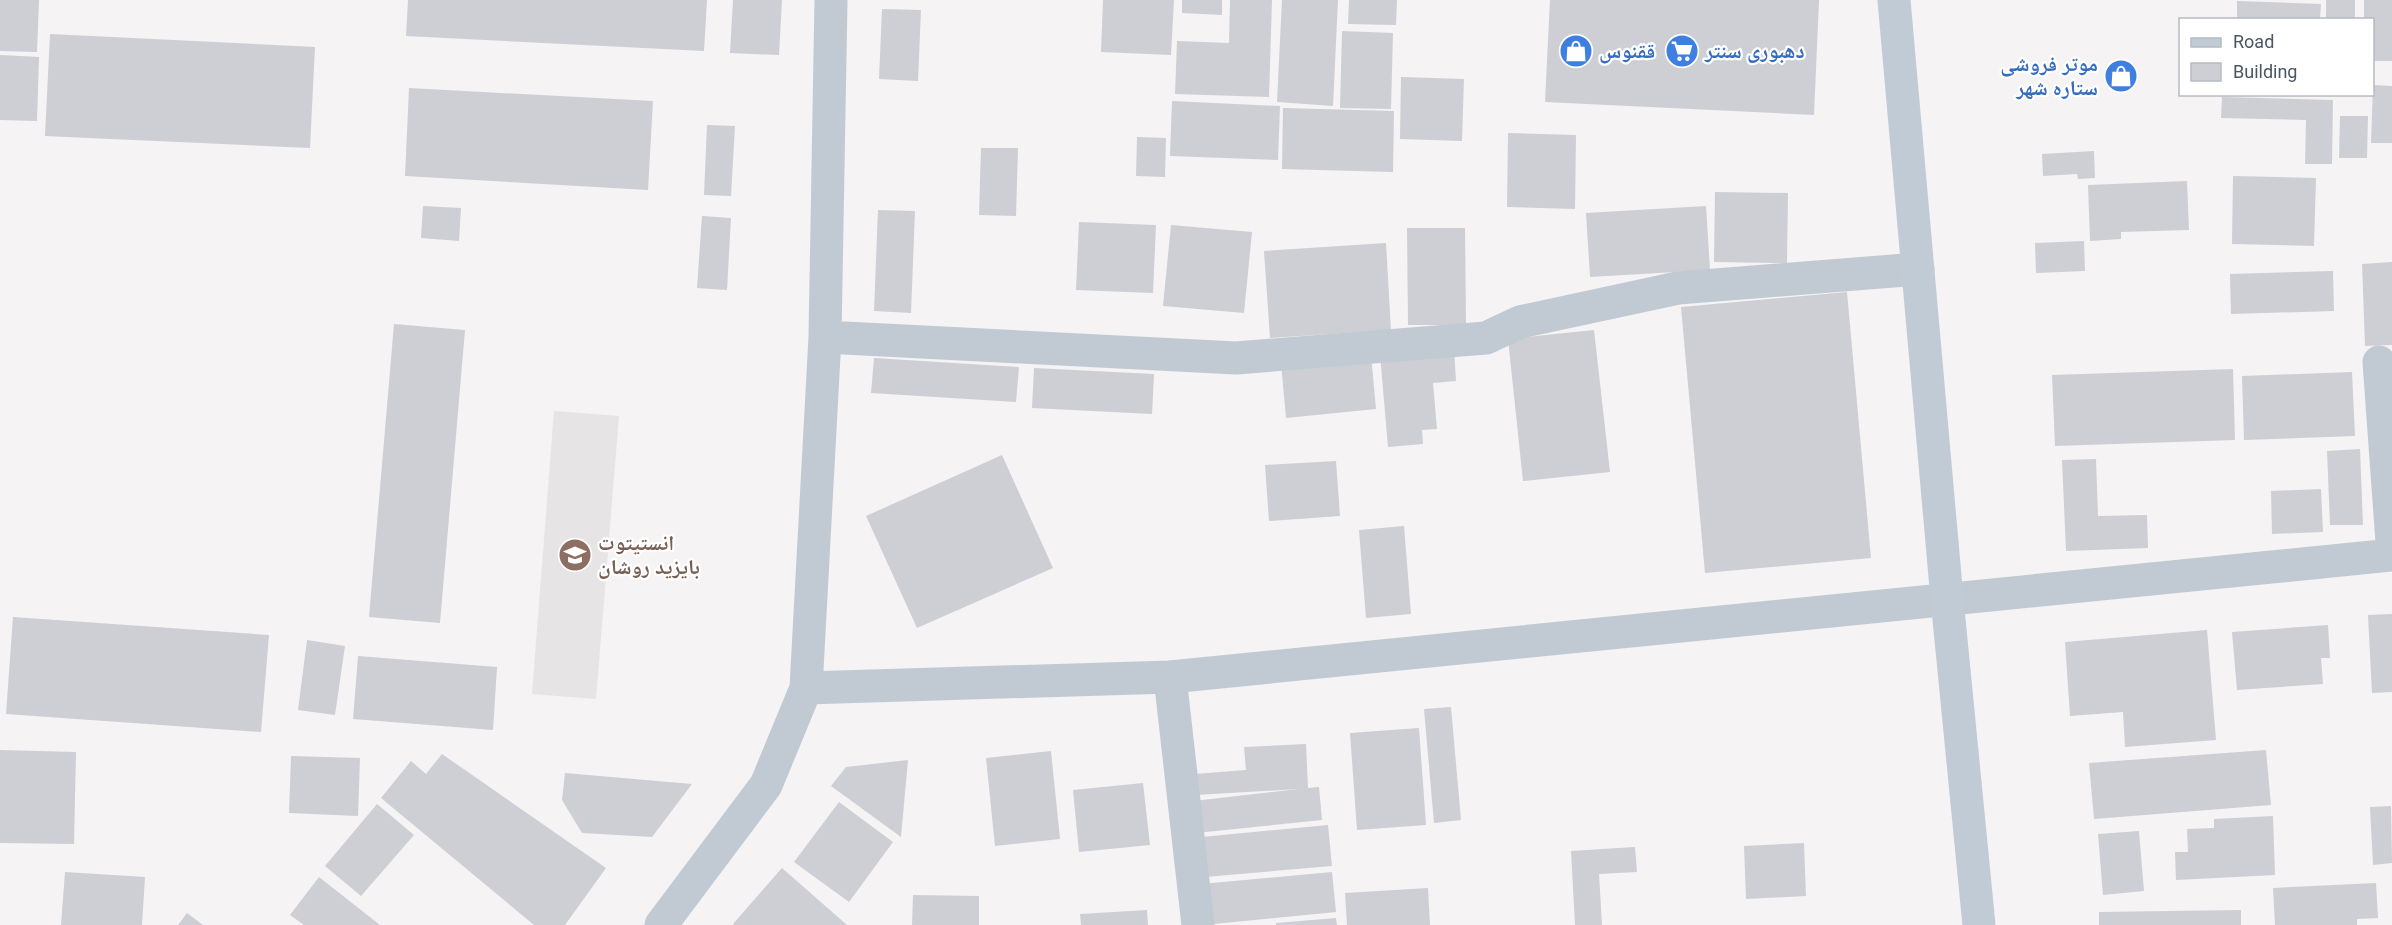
<svg xmlns="http://www.w3.org/2000/svg" width="2392" height="925" font-family="Roboto,'Noto Naskh Arabic',sans-serif">
<style>
.education{fill:#e6e4e5}
.building{fill:#cdcfd5}
.lines{fill:none;stroke-linecap:round;stroke-linejoin:round}
.street{stroke:#c1cad2;stroke-width:33}
.secondary{stroke:#c1cbd6;stroke-width:33}
.labels{text-anchor:middle;stroke-width:4.5;stroke-linejoin:round;paint-order:stroke}
.shop-label{font-size:21px;font-weight:bold;fill:#366cbe;stroke:#fff;text-anchor:start}
.education-label{font-size:21px;font-weight:bold;fill:#785e54;stroke:#fff;text-anchor:start}
</style>
<rect width="100%" height="100%" fill="#f5f3f3"/>
<path class="education" d="M554,411L619,416L596,699L532,694Z"/>
<path class="building" d="M0,0H39L37,52L0,51Z
M408,0H707L704,51L406,36Z
M733,0H782L779,55L730,53Z
M1103,0H1174L1171,55L1101,52Z
M1182,0H1222V15L1182,13Z
M1230,0H1272L1269,97L1175,94L1177,41L1229,43Z
M1282,0H1338L1333,106L1277,102Z
M1349,0H1397L1396,25L1348,24Z
M1550,0H1819L1814,115L1545,102Z
M2326,0H2355V20H2326Z
M2364,0H2392V61H2372V20H2364Z
M2237,1L2321,4L2320,20H2237Z
M882,9L921,10L918,81L879,79Z
M1342,31L1393,33L1391,109L1340,108Z
M50,34L315,47L310,148L45,136Z
M0,55L39,57L37,121L0,120Z
M1401,77L1464,79L1462,141L1400,139Z
M2373,85L2392,86V143H2371Z
M409,88L653,101L648,190L405,176Z
M2222,97L2333,100L2332,164H2305L2306,120L2221,118Z
M1172,101L1280,106L1278,160L1170,156Z
M1283,108L1394,111L1393,172L1282,169Z
M2340,116H2368L2367,158H2339Z
M707,125L735,126L731,196L704,195Z
M1508,133L1576,135L1575,209L1507,207Z
M1137,137L1166,138L1165,177L1136,176Z
M981,148H1018L1016,216L979,215Z
M2094,151L2095,178L2078,179L2077,174L2043,176L2042,154Z
M2233,176L2316,178L2314,246L2232,244Z
M2187,181L2189,230L2121,232V239L2090,241L2088,185Z
M1715,192L1788,193L1787,263L1714,262Z
M423,206L461,208L459,241L421,238Z
M1706,206L1710,270L1590,277L1586,213Z
M878,210L915,211L911,313L874,311Z
M702,216L731,218L727,290L697,288Z
M1079,222L1156,225L1153,293L1076,290Z
M1171,225L1252,232L1244,313L1163,306Z
M1407,228H1465L1466,325H1408Z
M2084,241L2085,271L2036,273L2035,243Z
M1386,243L1391,330L1270,338L1264,251Z
M2392,262V345L2365,346L2362,264Z
M2333,271L2334,311L2231,314L2230,274Z
M1847,292L1871,558L1705,573L1681,307Z
M394,324L465,330L440,623L369,617Z
M1594,330L1610,472L1523,481L1508,339Z
M1454,348L1456,381L1433,383L1437,429L1422,430L1423,444L1388,447L1380,354Z
M1371,355L1376,409L1286,418L1281,363Z
M874,358L1019,367L1016,402L871,393Z
M1034,368L1154,374L1152,414L1032,408Z
M2233,369L2235,440L2055,446L2052,375Z
M2352,372L2355,436L2244,440L2242,376Z
M2360,449L2363,525H2330L2327,451Z
M1002,455L1053,568L917,628L866,516Z
M2096,459L2098,516L2147,515L2148,548L2066,551L2062,460Z
M1336,461L1340,516L1269,521L1265,465Z
M2321,489L2323,532L2272,534L2271,491Z
M1404,526L1411,614L1366,618L1359,530Z
M2392,614V692L2372,693L2368,615Z
M13,617L269,635L261,732L6,714Z
M2328,625L2330,658H2321L2323,684L2237,690L2232,632Z
M2207,630L2216,740L2125,747L2123,712L2070,716L2065,642Z
M307,640L345,646L335,715L298,710Z
M358,656L497,667L493,730L353,719Z
M1451,707L1461,820L1434,823L1424,709Z
M1419,728L1426,825L1357,830L1350,733Z
M1306,744L1308,788L1319,787L1322,820L1196,833L1193,801L1298,789L1196,795L1195,774L1246,770L1244,747Z
M0,750L76,752L74,844L0,843Z
M2266,750L2271,805L2094,819L2089,763Z
M1051,751L1060,839L995,846L986,758Z
M442,754L606,868L565,925H534L381,798L411,761L426,774Z
M291,756L360,758L358,816L289,813Z
M908,760L901,837L831,786L846,767Z
M565,773L692,784L652,837L582,833L562,800Z
M1143,783L1150,845L1079,852L1073,790Z
M839,802L893,842L849,902L794,862Z
M377,804L414,835L361,896L325,866Z
M2391,806L2392,863L2373,865L2370,807Z
M2273,816L2275,875L2176,880L2175,852H2188L2187,829L2214,828V819Z
M1328,825L1332,866L1205,877L1201,837Z
M2139,831L2144,891L2103,895L2098,834Z
M1804,843L1806,896L1746,899L1744,846Z
M1635,847L1637,872L1599,874L1602,925H1575L1571,851Z
M782,868L847,925H734L733,924Z
M65,872L145,877L142,925H61Z
M1332,872L1336,912L1204,925L1201,884Z
M319,877L380,925H304L290,915Z
M2376,883L2378,918L2357,919V925H2275L2273,888Z
M1428,888L1430,925H1347L1345,893Z
M913,895L979,896V925H912Z
M1147,910L1148,925H1081L1080,914Z
M2241,910V925H2099V912Z
M187,913L203,925H178Z
M1336,918L1337,925H1276V923Z"/>
<g class="lines">
<path class="street" d="M825,337L1236,358L1486,338L1520,322L1678,288L1918,269
M2379,362L2392,542
M1170,677L1198,925
M806,688L1170,677L2392,555
M661,925L766,785L806,688L825,337L831,0"/>
<path class="secondary" d="M1894,0L1947,599L1979,925"/>
</g>
<defs>
<g id="shop-disc" transform="scale(1.725)"><circle r="9.5" fill="#3f7fe0" stroke="#fff"/><path d="M-5-2.5h2.3a2.7 3.5 0 0 1 5.4 0H5L5.5 6h-11ZM-1.5-2.5h3a1.5 2.3 0 0 0-3 0Z" fill="#fff"/></g>
<g id="supermarket-disc" transform="scale(1.725)"><circle r="9.5" fill="#3f7fe0" stroke="#fff"/><path d="M-6-5.5h2.5l.6 2H6L4.5 2H-2.5L-4.4-4H-6ZM-1.5 3.2a1.3 1.3 0 1 0 .1 0ZM3 3.2a1.3 1.3 0 1 0 .1 0Z" fill="#fff"/></g>
<g id="university-disc" transform="scale(1.725)"><circle r="9.5" fill="#8d6e63" stroke="#fff"/><path d="M0-5L7-2L0 1L-7-2ZM-4 1L0 2.5L4 1V4Q0 6-4 4Z" fill="#fff"/></g>
</defs>
<g fill-rule="evenodd">
<use href="#shop-disc" x="1576" y="51"/>
<use href="#supermarket-disc" x="1682" y="51"/>
<use href="#shop-disc" x="2121" y="76"/>
<use href="#university-disc" x="575" y="555"/>
</g>
<g class="labels">
<g class="shop-label">
<text x="1599" y="58">ققنوس</text>
<text x="1705" y="58">دهبوری سنتر</text>
<text x="2098" y="71" text-anchor="end">موتر فروشی<tspan x="2098" dy="24">ستاره شهر</tspan></text>
</g>
<g class="education-label">
<text x="598" y="550">انستیتوت<tspan x="598" dy="24">بایزید روشان</tspan></text>
</g>
</g>
<rect x="2179" y="18" width="195" height="78" fill="#ffffff" stroke="#b7bbc0" stroke-width="1.5"/>
<rect x="2191" y="38" width="30" height="9" fill="#c1cbd6" stroke="#b7bbc0" stroke-width="1.5"/>
<text x="2233" y="48" font-size="18" fill="#4a5661">Road</text>
<rect x="2191" y="63" width="30" height="18" fill="#cdcfd5" stroke="#b7bbc0" stroke-width="1.5"/>
<text x="2233" y="78" font-size="18" fill="#4a5661">Building</text>
</svg>
